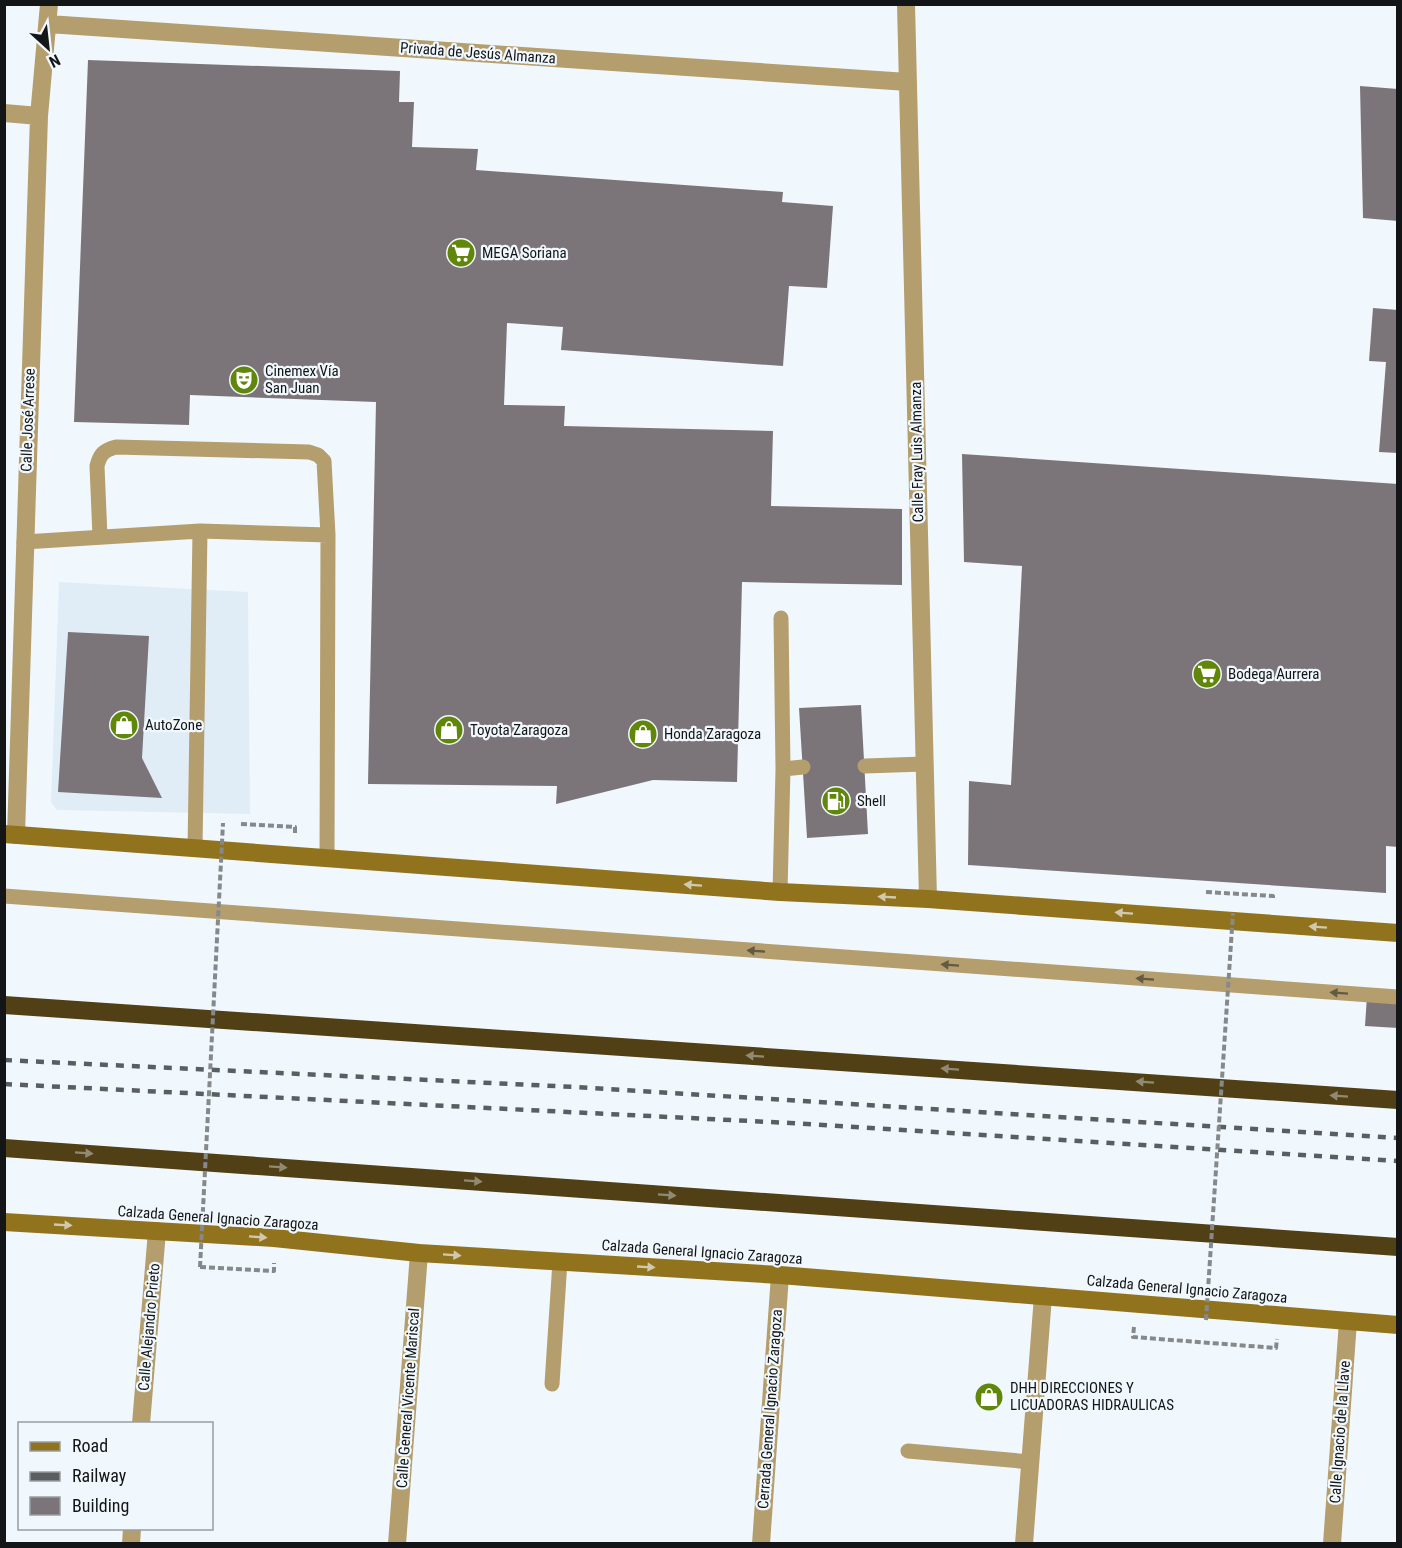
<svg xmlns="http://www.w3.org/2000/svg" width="1402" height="1548" font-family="'Roboto Condensed',sans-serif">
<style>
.built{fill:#e0edf7}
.building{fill:#7b7579}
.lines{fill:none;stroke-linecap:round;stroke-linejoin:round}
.path{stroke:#85898c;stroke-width:4;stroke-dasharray:6 3;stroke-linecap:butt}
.lane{stroke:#b49e6e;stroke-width:15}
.street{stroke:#b49e6e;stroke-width:18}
.secondary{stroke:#92731d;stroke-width:18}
.highway{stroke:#514016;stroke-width:18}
.rail{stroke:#5a5e60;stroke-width:4.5;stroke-dasharray:8 8;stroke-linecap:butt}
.path-bridge{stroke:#85898c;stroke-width:4;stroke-dasharray:6 3;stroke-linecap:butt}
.oneway{fill:#d0c9af}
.oneway2{fill:#645a42}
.oneway3{fill:#918a72}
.labels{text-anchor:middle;stroke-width:4.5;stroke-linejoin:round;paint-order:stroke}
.street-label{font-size:15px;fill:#131516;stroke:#f1f8fd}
.poi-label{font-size:15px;fill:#131516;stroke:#f1f8fd;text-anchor:start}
</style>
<rect width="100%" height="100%" fill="#f1f8fd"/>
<path class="built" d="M59,582L248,592L250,814L57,810L51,802Z"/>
<path class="building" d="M88,60L400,71L399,102H414L412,147L478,149L476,170L783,192L782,202L833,206L827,288L789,286L783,366L561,350L563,327L507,323L504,405L565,406L564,426L773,431L771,506L902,509V585L742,582L737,782L653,780L556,804L557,786L368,784L376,402L190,395L189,425L74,422Z
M1360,86L1398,89V221L1363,218Z
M1373,308L1398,310V453L1379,452L1386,362L1369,361Z
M962,454L1398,484V847L1386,846V893L968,865L969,781L1011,785L1022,566L964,562Z
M68,632L149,636L142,758L162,798L58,792Z
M861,705L868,834L807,838L799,708Z
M1367,996L1398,998V1028L1365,1026Z"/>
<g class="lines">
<path class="path" d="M241,824L295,827V833
M1206,892L1273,896V899
M200,1267L274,1271V1263
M1134,1327L1133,1337L1276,1348L1277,1339"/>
<path class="lane" d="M100,537L97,466C100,454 104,450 116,447L309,452L318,455L324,461L328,535L327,857
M24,542L200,531L328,535
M781,618L783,769
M865,766L924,764
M195,848L200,531
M780,892L783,769L803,767
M4,896L1398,997
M552,1384L560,1261
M908,1451L1031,1462"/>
<path class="street" d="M906,4L928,899
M48,24L908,82
M4,113L39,116
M16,835L39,116L49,4
M141,1424L157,1231
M131,1544L132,1528
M397,1544L419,1253
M761,1544L780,1275
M1024,1544L1043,1296
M1332,1544L1348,1321"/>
<path class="secondary" d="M4,834L780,892L928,899L1398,933
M4,1222L274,1238L419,1253L780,1275L1398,1325"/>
<path class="highway" d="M4,1005L1398,1100
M4,1148L1398,1247"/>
<path class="rail" d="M4,1060L576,1087L1398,1138
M4,1084L790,1123L1398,1161"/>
<path class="path-bridge" d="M200,1267L223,823
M1206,1320L1233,913"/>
</g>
<defs><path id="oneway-solid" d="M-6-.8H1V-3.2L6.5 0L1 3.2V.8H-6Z" transform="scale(1.5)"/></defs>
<g class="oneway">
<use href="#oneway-solid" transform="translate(693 885) rotate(-176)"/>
<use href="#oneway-solid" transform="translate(887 897) rotate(-177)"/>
<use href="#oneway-solid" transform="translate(1124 913) rotate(-176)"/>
<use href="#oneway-solid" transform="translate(1318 927) rotate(-176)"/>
<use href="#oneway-solid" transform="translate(63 1225) rotate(3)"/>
<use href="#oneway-solid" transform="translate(258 1237) rotate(4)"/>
<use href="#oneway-solid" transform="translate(452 1255) rotate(4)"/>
<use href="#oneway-solid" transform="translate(646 1267) rotate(3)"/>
</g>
<g class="oneway2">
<use href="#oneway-solid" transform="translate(756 951) rotate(-176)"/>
<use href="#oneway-solid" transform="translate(950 965) rotate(-176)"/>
<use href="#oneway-solid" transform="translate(1145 979) rotate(-176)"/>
<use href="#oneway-solid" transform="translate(1339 993) rotate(-176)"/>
</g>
<g class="oneway3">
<use href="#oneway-solid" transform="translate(755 1056) rotate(-176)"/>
<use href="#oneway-solid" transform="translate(950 1069) rotate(-176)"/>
<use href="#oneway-solid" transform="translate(1145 1082) rotate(-176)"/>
<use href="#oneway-solid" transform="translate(1339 1096) rotate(-176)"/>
<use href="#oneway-solid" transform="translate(84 1153) rotate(4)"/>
<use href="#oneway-solid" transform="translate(278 1167) rotate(4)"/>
<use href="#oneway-solid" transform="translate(473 1181) rotate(4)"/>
<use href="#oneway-solid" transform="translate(667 1195) rotate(4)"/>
</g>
<defs>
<g id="supermarket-disc" transform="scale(1.5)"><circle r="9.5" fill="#60860a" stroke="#f1f8fd"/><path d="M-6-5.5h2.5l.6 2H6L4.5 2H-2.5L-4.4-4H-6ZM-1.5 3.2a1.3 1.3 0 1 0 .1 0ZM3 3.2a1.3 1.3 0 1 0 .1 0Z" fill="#fff"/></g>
<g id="theatre-disc" transform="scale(1.5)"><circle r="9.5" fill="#60860a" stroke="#f1f8fd"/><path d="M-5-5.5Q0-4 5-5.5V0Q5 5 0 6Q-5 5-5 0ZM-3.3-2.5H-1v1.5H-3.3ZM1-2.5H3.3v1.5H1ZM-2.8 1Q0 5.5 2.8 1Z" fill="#fff"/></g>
<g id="shop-disc" transform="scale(1.5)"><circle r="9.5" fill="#60860a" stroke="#f1f8fd"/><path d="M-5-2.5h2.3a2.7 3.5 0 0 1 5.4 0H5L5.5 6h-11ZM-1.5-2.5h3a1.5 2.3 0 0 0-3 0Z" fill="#fff"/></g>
<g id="fuel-disc" transform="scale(1.5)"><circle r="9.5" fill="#60860a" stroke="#f1f8fd"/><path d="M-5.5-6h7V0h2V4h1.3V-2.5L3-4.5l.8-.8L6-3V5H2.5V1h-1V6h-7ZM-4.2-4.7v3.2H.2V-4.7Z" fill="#fff"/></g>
</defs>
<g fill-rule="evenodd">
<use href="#supermarket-disc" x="461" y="253"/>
<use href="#theatre-disc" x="244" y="380"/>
<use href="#supermarket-disc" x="1207" y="674"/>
<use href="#shop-disc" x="124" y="725"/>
<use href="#shop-disc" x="449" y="730"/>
<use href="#shop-disc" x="643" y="734"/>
<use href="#fuel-disc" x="836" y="801"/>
<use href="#shop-disc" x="989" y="1397"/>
</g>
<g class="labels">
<g class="street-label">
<text transform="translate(478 53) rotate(4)" y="5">Privada de Jesús Almanza</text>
<text transform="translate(28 420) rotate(-88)" y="5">Calle José Arrese</text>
<text transform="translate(917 452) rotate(-91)" y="5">Calle Fray Luis Almanza</text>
<text transform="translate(218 1218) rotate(4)" y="5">Calzada General Ignacio Zaragoza</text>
<text transform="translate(702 1252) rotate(4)" y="5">Calzada General Ignacio Zaragoza</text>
<text transform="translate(1187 1289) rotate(5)" y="5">Calzada General Ignacio Zaragoza</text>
<text transform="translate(149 1327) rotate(-85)" y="5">Calle Alejandro Prieto</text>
<text transform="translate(408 1398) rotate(-86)" y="5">Calle General Vicente Mariscal</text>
<text transform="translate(770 1409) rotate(-86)" y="5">Cerrada General Ignacio Zaragoza</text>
<text transform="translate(1340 1432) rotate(-86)" y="5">Calle Ignacio de la Llave</text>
</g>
<g class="poi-label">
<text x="482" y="258">MEGA Soriana</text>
<text x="265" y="376">Cinemex Vía<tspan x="265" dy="17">San Juan</tspan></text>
<text x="1228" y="679">Bodega Aurrera</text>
<text x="145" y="730">AutoZone</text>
<text x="470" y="735">Toyota Zaragoza</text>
<text x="664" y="739">Honda Zaragoza</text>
<text x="857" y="806">Shell</text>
<text x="1010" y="1393">DHH DIRECCIONES Y<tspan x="1010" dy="17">LICUADORAS HIDRAULICAS</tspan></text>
</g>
</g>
<rect width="1402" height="1548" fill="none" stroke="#131516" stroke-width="12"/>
<rect x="18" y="1422" width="195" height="108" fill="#f1f8fd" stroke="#989da1" stroke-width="1.5"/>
<rect x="30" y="1442" width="30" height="9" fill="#92731d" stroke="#989da1" stroke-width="1.5"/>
<text x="72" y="1452" font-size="18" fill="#131516">Road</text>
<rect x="30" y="1472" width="30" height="9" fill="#5a5e60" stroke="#989da1" stroke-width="1.5"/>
<text x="72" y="1482" font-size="18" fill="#131516">Railway</text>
<rect x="30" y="1497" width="30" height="18" fill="#7b7579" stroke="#989da1" stroke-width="1.5"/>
<text x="72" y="1512" font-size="18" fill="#131516">Building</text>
<g transform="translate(48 48) rotate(153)" stroke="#f1f8fd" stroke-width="4.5" paint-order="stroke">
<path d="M0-4.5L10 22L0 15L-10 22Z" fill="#131516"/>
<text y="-9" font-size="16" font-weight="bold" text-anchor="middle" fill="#131516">N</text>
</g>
</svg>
